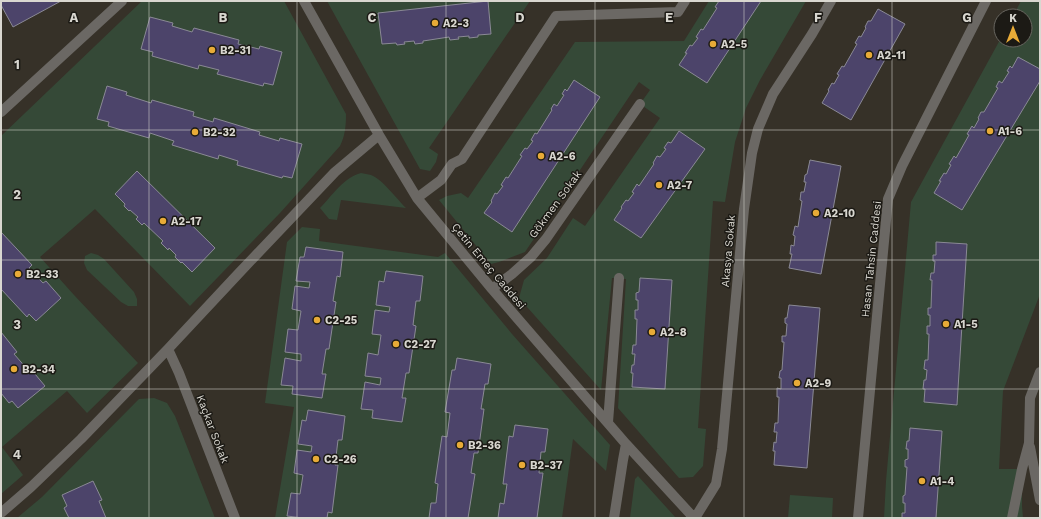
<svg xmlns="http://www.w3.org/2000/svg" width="1041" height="519" font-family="'Work Sans',sans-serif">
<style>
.green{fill:#354937}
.building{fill:#4c446a;stroke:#8a8995}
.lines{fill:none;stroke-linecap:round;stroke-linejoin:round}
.minor{stroke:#6b6864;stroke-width:10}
.grid{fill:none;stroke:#d9d7d0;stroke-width:1;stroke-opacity:0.55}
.poi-dot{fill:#e8ab37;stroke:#1c1a15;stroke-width:1.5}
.labels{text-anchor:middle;stroke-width:3;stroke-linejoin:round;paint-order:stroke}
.poi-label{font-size:11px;font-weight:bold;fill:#d9d7d0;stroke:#1c1a15;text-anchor:start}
.street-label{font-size:11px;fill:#d9d7d0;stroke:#1c1a15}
.grid-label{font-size:13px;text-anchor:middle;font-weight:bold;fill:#d9d7d0;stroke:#1c1a15;stroke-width:3;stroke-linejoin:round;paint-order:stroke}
</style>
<rect width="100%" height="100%" fill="#363128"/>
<path class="green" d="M142,1H284L346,114C346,126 345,136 340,146L280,213L190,306L95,209L40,257L74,295L138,363L87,413L67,391L2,447L23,475L1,494V136Z
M327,1H530L429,148L438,154L436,162L430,171L420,169Z
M709,1H806L760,80L746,108L735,142L725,202L713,201L698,428L706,429L703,466L693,477L679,478L618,408L626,279L612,278L601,390L519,298L524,280L547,258L573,218L585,226L660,118L640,104L650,90L639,82L525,252L499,262L491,264L439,200L447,196L461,193L468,198L575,42L684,41Z
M1021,1H1040V294L1003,391L999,469H1022V506L1023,518H884L886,481L911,202L1001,38V40H1025V16H1013Z
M361,173C364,174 368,174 371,175C382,179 397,199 406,208L341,200L337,220L329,219L320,208C332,196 344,177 361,173Z
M302,227L320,229L319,241L438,257L445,253L512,334L610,445L606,471L573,439L562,518H275L294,407L265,403L287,242Z
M91,253L98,255L104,259L134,292L137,299V306H128L121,302L87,270L84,263L85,256Z
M154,398L167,403L175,416L215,518H17L42,497L139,399Z
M638,476L676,518H630L635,479Z
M790,495L833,498L832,518H788Z"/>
<path class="building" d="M1,1H61L13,27L1,5Z
M488,1L491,34L478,35V37L469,38V36L458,37L459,39L450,40L449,37L423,41V43L415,44L414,41L404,42L405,44L397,45L396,43L382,44L378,13Z
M719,1H761L707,83L679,65L687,53H685L690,45L692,46L698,38L696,37L701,29L703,30L717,8L715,7Z
M878,9L905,24L851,120L822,103L829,91L828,90L832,83L834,84L839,75L837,74L842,66L844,67L857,44L855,43L859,36L861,37L866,28L865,27L868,21H871Z
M150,17L173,23L172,26L192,32L194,28L239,40L238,44L259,49L260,46L282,52L273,85L264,83L263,86L217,74L219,70L199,65L198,69L152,56L153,52L141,49Z
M1018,57L1040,69V81L962,210L934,193L941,181H939L944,173L946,174L951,165L949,164L954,156L956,158L969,135L967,134L972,126L974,128L979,119L978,118L981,112H984L998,88L996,87L999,81L1002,83L1009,72L1007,71L1010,66L1012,68Z
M574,80L600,97L512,232L484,213L492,202L491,201L495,193L497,194L503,186L501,185L506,177L508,178L522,156L520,155L525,148L527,149L533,141L531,140L535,133L537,134L552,110L551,109L554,104L557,106L564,95L562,94L565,89L567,91Z
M107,86L127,92L126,95L151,103L152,100L194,112L193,116L213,122L214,118L260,132L259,135L279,141L280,138L302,144L292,178L283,176L282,178L237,165L238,161L219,155L218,159L172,145L174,141L150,133L149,138L108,126L109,122L97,119Z
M679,131L705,149L641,238L614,220L622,208L621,207L626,200L628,201L634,193L632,192L637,184L639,186L654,164L653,163L657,156L660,157L666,149L664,148L668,142L671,143Z
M810,160L841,166L821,274L789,268L792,254H790L791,245L794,246L795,236L793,235L795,226L798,227L802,201L800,200L801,192H804L806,182H804L805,175L807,174Z
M137,171L215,248L192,272L182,262L181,263L175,257L176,255L169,248L168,250L161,243L163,241L144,223L142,225L136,219L138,217L130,210L129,211L124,206L125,204L115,194Z
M1,232L32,265L29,268L43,283L46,281L61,298L36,321L29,314L27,317L1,289Z
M936,242L967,244L957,405L924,402L925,389H923L924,380H926L927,370L924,369L925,360H928L929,334H927V326H930V315H928V308H931L932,280H930L931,273H934L935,261H933V255H936Z
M306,247L343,252L340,277L337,276L333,301L336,302L329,349H326L322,374H326L322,398L292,394L293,386L281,385L285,358L301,361V354L285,352L288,329L298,330L301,311L292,309L295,286L309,288L310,282L296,281L300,257H304Z
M386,271L423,276L420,301H416L413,325L416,326L409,373H406L402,398H406L402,422L372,418L373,410L361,409L365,382L380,385L381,378L365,376L368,353L378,355L381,335L372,334L375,310L389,312L390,307L376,305L379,281L384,282Z
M640,278L672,280L665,389L632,387L633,373H631L632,365H634L635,354H632L633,345H636L637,319H635V310H638V300H636V293L639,292Z
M789,305L820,308L807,468L774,465L775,451H773L774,442L776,443L777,432H774L775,423H778L779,397H777V388L781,389V378H779L780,371L782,370L784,342H782V336H786L787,324L785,323V318H787Z
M1,332L17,352L14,354L28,370L30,368L45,386L18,408L12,401L9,403L1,393Z
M457,358L491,364L488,384H485L481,409H484L478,453H474L471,473L475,474L468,518H429L431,503H436L438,484L435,483L442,436L447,437L450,413L445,412L452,370H455Z
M308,410L345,416L342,440H338L335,465H338L332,513L328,512L327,518H303L287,516L291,493L300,494L303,475L294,473L297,450L311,452L312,446L298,444L302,420L306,421Z
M515,425L548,429L545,452H541L539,473H543L537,518H498L500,503L504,504L507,484H503L509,436L513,437Z
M910,428L942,431L936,518H902V513H905V503H903V496L905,495L907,467H905V460L908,459V449H906L907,441H909Z
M93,481L102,500L99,501L106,518H69L64,508L67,506L62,495Z"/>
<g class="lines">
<path class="minor" d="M304,1L379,135L417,198L492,289L626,444L694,518
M1,112L122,1
M417,198L441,180L452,164L462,159L556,16L678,12L685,1
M492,289L512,274L531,257L546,239L640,104
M168,349L179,373L235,518
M608,422L619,278
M1030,447L1040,500
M1,513L31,487L81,439L168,349L239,273L335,172L379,135
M614,518L623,460L626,444
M695,518L716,484L722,449L744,209L752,153L758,129L773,94L812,34L831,1
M858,518L888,199L902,166L986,1
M1012,518L1022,469L1029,443L1030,398L1040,372"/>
</g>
<path class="grid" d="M149,1V518M297,1V518M446,1V518M595,1V518M744,1V518M892,1V518M1,130H1040M1,260H1040M1,389H1040"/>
<g class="poi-dot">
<circle cx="435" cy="23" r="4"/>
<circle cx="713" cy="44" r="4"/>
<circle cx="212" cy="50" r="4"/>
<circle cx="869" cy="55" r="4"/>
<circle cx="990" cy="131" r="4"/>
<circle cx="195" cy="132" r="4"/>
<circle cx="541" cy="156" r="4"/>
<circle cx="659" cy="185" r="4"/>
<circle cx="816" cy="213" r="4"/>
<circle cx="163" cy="221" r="4"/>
<circle cx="18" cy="274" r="4"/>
<circle cx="317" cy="320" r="4"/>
<circle cx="946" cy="324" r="4"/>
<circle cx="652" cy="332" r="4"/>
<circle cx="396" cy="344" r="4"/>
<circle cx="14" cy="369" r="4"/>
<circle cx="797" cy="383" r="4"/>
<circle cx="460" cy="445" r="4"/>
<circle cx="316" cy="459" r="4"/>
<circle cx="522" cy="465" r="4"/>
<circle cx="922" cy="481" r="4"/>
</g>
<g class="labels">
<g class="poi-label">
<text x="443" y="27">A2-3</text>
<text x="721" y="48">A2-5</text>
<text x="220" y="54">B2-31</text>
<text x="877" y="59">A2-11</text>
<text x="998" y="135">A1-6</text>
<text x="203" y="136">B2-32</text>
<text x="549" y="160">A2-6</text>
<text x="667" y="189">A2-7</text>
<text x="824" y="217">A2-10</text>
<text x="171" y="225">A2-17</text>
<text x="26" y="278">B2-33</text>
<text x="325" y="324">C2-25</text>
<text x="954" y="328">A1-5</text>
<text x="660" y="336">A2-8</text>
<text x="404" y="348">C2-27</text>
<text x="22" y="373">B2-34</text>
<text x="805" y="387">A2-9</text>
<text x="468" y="449">B2-36</text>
<text x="324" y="463">C2-26</text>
<text x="530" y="469">B2-37</text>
<text x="930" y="485">A1-4</text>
</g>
<g class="street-label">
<text transform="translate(555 204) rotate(-54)" y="4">Gökmen Sokak</text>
<text transform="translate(728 251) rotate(-85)" y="4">Akasya Sokak</text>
<text transform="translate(871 259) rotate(-84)" y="4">Hasan Tahsin Caddesi</text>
<text transform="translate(489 266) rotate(50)" y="4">Çetin Emeç Caddesi</text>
<text transform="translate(213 429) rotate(69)" y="4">Kaçkar Sokak</text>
</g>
</g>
<g class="grid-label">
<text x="74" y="22">A</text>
<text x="223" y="22">B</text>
<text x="372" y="22">C</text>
<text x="520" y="22">D</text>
<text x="669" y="22">E</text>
<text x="818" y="22">F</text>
<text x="967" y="22">G</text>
<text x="17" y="69">1</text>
<text x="17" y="199">2</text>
<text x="17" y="329">3</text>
<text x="17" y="459">4</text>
</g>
<rect width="1041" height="519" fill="none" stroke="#d9d7d0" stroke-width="4"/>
<g transform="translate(1013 28)"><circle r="19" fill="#1c1a15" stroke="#686660"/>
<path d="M0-3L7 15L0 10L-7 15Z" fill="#e8ab37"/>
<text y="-6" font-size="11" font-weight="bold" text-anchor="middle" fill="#d9d7d0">K</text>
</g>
</svg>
